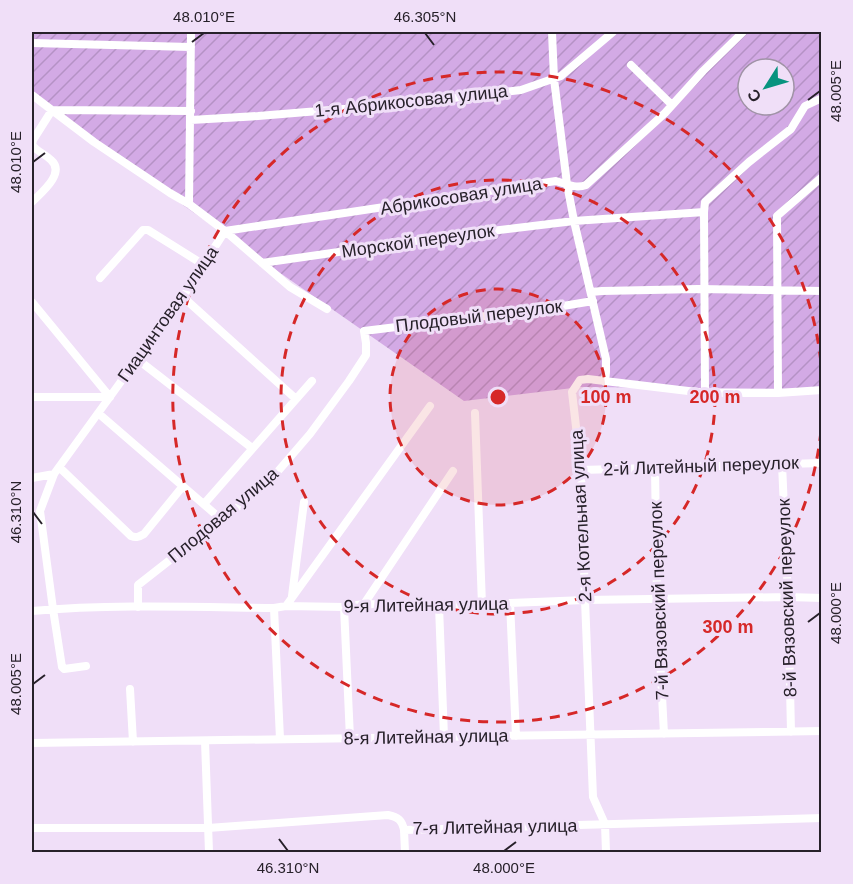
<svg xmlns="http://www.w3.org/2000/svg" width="853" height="884" font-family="Helvetica,sans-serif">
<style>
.garden{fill:url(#garden-furrows);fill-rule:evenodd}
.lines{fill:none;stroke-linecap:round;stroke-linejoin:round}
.minor{stroke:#fff;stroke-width:8}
.ticks{fill:none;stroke:#27212a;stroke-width:2}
.ring{fill:none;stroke:#d62828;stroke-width:3;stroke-dasharray:10 8}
.labels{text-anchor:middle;stroke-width:6;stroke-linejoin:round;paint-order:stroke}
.street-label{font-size:18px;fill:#27212a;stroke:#f0dff8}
.centre{fill:#d62828;stroke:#f0dff8;stroke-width:3}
.ring-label{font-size:18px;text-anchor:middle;font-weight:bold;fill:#d62828;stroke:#f0dff8;stroke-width:6;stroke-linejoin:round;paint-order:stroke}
.neatline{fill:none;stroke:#27212a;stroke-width:2}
.ticks-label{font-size:15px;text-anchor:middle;fill:#27212a}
</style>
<defs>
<pattern id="garden-furrows" width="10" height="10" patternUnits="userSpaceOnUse" patternTransform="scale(1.5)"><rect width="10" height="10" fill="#d3aae5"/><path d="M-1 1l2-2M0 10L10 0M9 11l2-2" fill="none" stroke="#b592c5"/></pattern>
</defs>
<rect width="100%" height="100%" fill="#f0dff8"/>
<path class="garden" d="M32,32H818L822,36L821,389L581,387L464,401L32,100ZM748,69H784V105H748Z"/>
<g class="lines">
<path class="minor" d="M552,32L554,79L567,184L574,221L606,359V372L605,382
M32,43L191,47
M631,65L671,104
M32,95L94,142L170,193L189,204L225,231L290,287L327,309
M191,120L258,116L404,104L521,90L561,76L613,32
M32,202C41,193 66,173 51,160C45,154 38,152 32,145L33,140L52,110L191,111
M189,204L191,32
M704,212L705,393
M225,231L556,181C566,184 576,189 586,185L665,113L703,71L743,32
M262,263L450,236L574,221L704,212L705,202L749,162L791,129L805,106L822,98
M100,278L143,230H148L204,265
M591,292L602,291L698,289L822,291
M183,297L296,399
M32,302L110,397
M137,359L252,448
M778,393L777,216L822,177
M32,397H110
M98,413L222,520
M475,413L482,605
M782,464L788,597L791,732
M59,467L131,536C136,538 139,537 144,534L183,486
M655,468L657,600L664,734
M581,470L822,463
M32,478L54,474
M204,504L312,381
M292,596L304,502
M510,603L516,736
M364,604L453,471
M286,606L430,406
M439,606L444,737
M138,607V585L267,484L310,434L349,381L366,355V343L364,331L551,308L593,301
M344,607L350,738
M274,608L280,739
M32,611C112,604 194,607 274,608L286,606L344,607L364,604L482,605L510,603L585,600L788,597L822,598
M86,666L64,669L62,667L53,609L40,511L54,474L188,289L225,231
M130,689L133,742
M205,741L209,852
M32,743L822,731
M32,828H208L388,815C398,817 402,820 404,830L822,818
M404,830L405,852
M606,852L605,824L593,797L585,600L581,470L572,392L580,380L588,379L705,393H778L822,390"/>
</g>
<path class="ticks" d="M425,33L434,45M192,42L204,33M808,100L820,91M33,162L45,153M33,512L42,524M808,622L820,613M33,684L45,675M279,839L288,851M504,851L516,842"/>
<circle cx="498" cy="397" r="108" fill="#d62828" fill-opacity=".12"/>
<g class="ring">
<circle cx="498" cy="397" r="108"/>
<circle cx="498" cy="397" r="217"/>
<path d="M821 431A325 325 0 1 1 821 363"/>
</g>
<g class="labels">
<g class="street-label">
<text transform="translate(411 101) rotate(-6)" y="6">1-я Абрикосовая улица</text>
<text transform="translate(461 196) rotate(-9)" y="6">Абрикосовая улица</text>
<text transform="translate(418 241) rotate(-8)" y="6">Морской переулок</text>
<text transform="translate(168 314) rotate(-55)" y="6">Гиацинтовая улица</text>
<text transform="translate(479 316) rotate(-7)" y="6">Плодовый переулок</text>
<text transform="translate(701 466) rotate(-2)" y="6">2-й Литейный переулок</text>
<text transform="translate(223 515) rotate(-40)" y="6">Плодовая улица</text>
<text transform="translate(581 516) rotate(-93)" y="6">2-я Котельная улица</text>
<text transform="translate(787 598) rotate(-92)" y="6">8-й Вязовский переулок</text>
<text transform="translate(659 601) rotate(-92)" y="6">7-й Вязовский переулок</text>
<text transform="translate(426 605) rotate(-1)" y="6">9-я Литейная улица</text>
<text transform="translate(426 737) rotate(-1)" y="6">8-я Литейная улица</text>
<text transform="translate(495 827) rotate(-1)" y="6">7-я Литейная улица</text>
</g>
</g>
<circle cx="498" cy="397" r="9" class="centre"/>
<g class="ring-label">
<text x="606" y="403">100 m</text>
<text x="715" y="403">200 m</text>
<text x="728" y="633">300 m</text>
</g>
<rect width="853" height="884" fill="none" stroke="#f0dff8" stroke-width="66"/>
<g transform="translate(766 87) rotate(233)"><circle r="28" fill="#f0dff8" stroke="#a093a6" stroke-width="1.5"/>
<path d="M0-4.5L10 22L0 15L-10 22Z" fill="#07937f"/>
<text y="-9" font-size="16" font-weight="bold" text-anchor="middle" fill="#27212a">С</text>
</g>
<rect x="33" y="33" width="787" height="818" class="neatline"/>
<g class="ticks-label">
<text x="204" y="22">48.010°E</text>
<text x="425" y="22">46.305°N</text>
<text transform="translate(836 91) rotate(-90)" y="5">48.005°E</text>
<text transform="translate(16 162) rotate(-90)" y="5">48.010°E</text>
<text transform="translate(16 512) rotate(-90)" y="5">46.310°N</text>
<text transform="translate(836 613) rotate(-90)" y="5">48.000°E</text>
<text transform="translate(16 684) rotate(-90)" y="5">48.005°E</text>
<text x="288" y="873">46.310°N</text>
<text x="504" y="873">48.000°E</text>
</g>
</svg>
